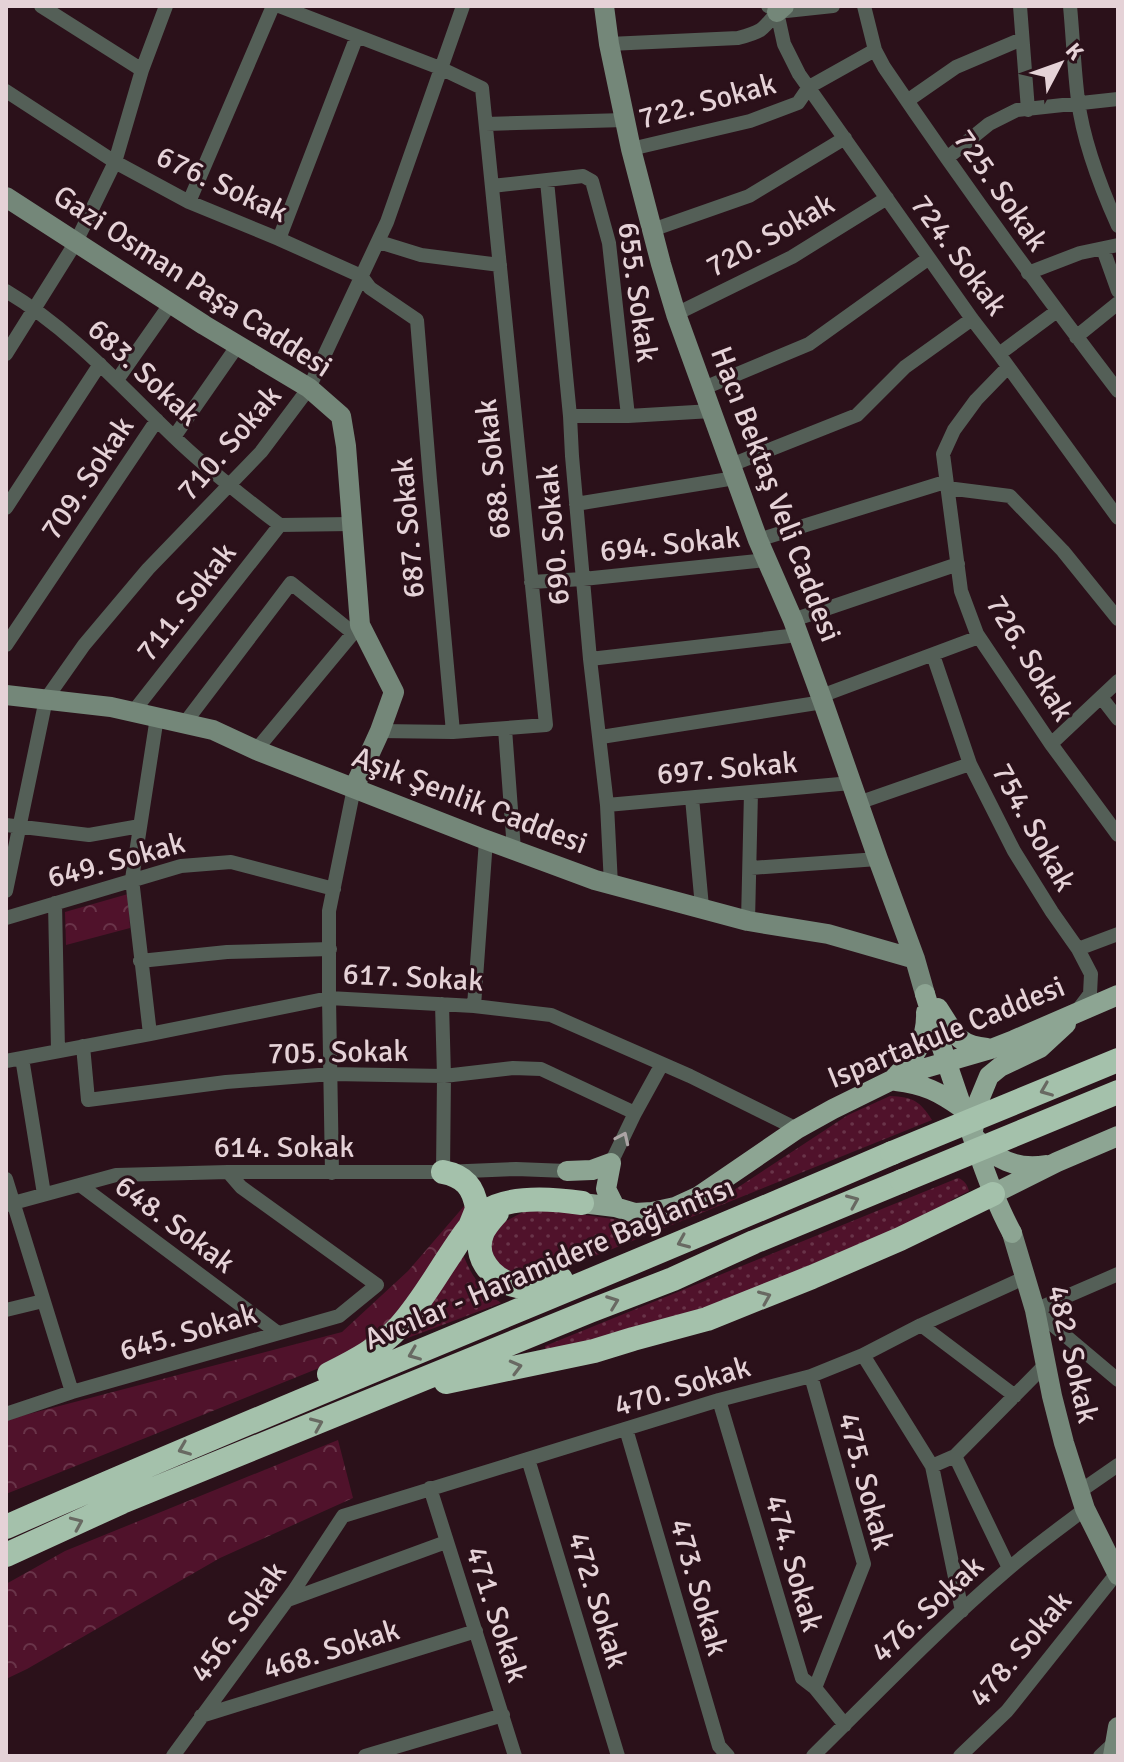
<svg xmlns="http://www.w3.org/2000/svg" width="1124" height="1762" font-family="Signika,sans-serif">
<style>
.grass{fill:url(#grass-dots)}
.park{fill:url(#park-crowns)}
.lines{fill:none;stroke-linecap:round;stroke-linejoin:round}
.street{stroke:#545f57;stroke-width:14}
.secondary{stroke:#748779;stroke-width:20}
.primary{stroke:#8da593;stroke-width:20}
.highway{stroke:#a4c1ab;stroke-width:24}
.highway-bridge{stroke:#a4c1ab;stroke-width:24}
.oneway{stroke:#686962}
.oneway2{stroke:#aba4a4}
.labels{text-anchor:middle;stroke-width:6;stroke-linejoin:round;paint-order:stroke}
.street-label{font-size:30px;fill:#e5d2d7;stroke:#2b111a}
</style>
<defs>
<pattern id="grass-dots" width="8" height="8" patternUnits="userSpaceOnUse" patternTransform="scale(2)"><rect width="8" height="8" fill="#50122b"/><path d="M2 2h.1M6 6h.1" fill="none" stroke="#693449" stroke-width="1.8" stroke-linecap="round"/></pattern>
<pattern id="park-crowns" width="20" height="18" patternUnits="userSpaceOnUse" patternTransform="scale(2)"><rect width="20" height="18" fill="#50122b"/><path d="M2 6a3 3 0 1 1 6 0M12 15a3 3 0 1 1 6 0" fill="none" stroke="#693449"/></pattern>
</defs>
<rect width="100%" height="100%" fill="#2b111a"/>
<path class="grass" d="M890,1096C913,1097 920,1101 932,1120L538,1279C519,1275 495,1275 491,1251C490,1245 493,1237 493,1231L506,1221L523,1212L544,1209L627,1221L660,1220L699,1213L848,1115Z
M958,1178C964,1180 967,1184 969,1191L951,1200V1206L717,1304L602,1339L545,1350V1346Z
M462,1252C472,1277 479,1288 501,1303L405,1339Z"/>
<path class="park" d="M128,894L130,928L66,945L65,912Z
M465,1205V1218L389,1325L344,1358L6,1494V1420L342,1332L408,1271Z
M338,1440L353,1498L220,1558L27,1669L6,1679V1584L65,1551Z"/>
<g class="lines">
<path class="street" d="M41,6L142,70
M279,6L440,68L482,88L546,725L453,732L380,731
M768,6L777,12L833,6
M864,6L875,50L884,67C959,178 1037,285 1118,391
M1020,6L1028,110
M1070,6C1073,37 1074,69 1078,100C1083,141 1101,188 1118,226
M777,12L784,44L799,74L972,319L999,354L1118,518
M609,44L738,38C761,32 762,31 777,12
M6,91L115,162L189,202L279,239L361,276L370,288L417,320L430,480L453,732
M907,101L956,67L1022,39
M486,124L625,120
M631,149L750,121L798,103L809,87L875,50
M947,158L989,124L1017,110L1118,99
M547,181L570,416L572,456L590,659L607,805L611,885
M492,186L583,176L592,181L609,243L628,416
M189,202L273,6
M652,230L749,196L845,138
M279,239L357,36
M379,242L421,255L500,265
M1103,249L1118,291
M1028,273L1080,253L1118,245
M6,291C70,329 119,384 172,435C206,468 243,497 280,525
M676,314L792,257L887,198
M1076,337L1118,303
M6,354L76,242L115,162L142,70L166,6
M999,354L1057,311
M1008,367L976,400L954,430L943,454L961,591L977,634L1051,744L1118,835
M117,380L171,303
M704,388L809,344L929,258
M570,416H628L712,411
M174,437L238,345
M731,465L857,415L905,367L972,319
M947,488L1010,496L1063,551L1118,619
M576,504L735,478
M6,508L100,364
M280,525L351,524
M758,540L945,482
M531,582L583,579L766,560
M793,620L958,564
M6,645L157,420
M933,655L970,764L1014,851L1052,912L1078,949L1091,974L1090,994L1077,1011
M590,659L798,635
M821,696L979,637
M1101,697L1118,719
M133,712L280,525
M184,724L291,583L353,633
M505,729L514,850
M601,737L823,702
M1051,744L1118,681
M256,750L359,626
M692,798L702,907
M858,803L970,764
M607,805L851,783
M6,825L89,835L140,826
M751,868L878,859
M6,891L46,699L84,645L148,569L261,452L309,388L387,222L463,6
M55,903L58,1050
M6,918L181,866L231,862L334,889
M748,921L751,792
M1078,949L1118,934
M140,961L227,952L330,949
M442,1004L444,1076L443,1172
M474,1006L486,840
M150,1034L132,879L157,717
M83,1046L88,1100L226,1082L332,1074L444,1076L513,1068L541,1069L635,1113
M22,1058L44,1194
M6,1061L150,1034L329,998L474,1006L551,1015L690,1076L797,1129
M611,1163L635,1113L662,1064
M332,1173L329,998V911L354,788
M6,1179L72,1392
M80,1185L278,1333
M6,1205L116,1175L228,1172H443L516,1169L567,1171
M1118,1274L1035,1310L1118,1380
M6,1310L43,1301
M921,1325L1015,1396
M863,1355L932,1466L962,1611
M811,1376L864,1564L815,1688
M719,1400L802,1678L815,1688L845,1725
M6,1414L72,1392L339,1316L377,1285L241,1187L228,1172
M626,1429L719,1746L728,1756
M955,1456L1009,1568
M528,1459L618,1756
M932,1466L955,1456L1046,1364
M430,1488L515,1756
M1079,1492L1118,1465
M288,1600L446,1542
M201,1716L476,1631
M173,1756L293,1592L343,1516L719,1400L811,1376L863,1355L921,1325L1024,1278
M365,1756L503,1715
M813,1756C877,1693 939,1628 1007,1570C1032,1548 1059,1529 1085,1509
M960,1756L1007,1711L1117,1573
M1100,1756L1115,1742"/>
<path class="secondary" d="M604,6L609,44L631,149L661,264L676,314L758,540L793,620L823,702L878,859L915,959L925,994
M777,12L784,6
M6,197L204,325L309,388L341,416L346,446L360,625L394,692L380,731L354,788
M6,695L111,707L213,730L256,750L481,838L595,880L748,921L828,934L915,959
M1012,1233L1035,1310L1052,1396L1064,1443L1085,1509L1118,1575
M1113,1756L1118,1727"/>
<path class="primary" d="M925,994C939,1040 954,1085 970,1130C983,1165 994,1200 1012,1233
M938,1008C954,1032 956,1045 987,1048
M895,1077C915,1057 927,1041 926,1012
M896,1081C924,1084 939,1092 962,1108
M973,1131L977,1105L989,1076L1000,1067L1040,1048L1066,1024
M975,1138C995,1159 1016,1170 1046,1165
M567,1171L592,1170L611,1163L606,1189L615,1207
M993,1194L1057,1162L1118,1136
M582,1203L615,1207L635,1213L652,1212L675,1207L699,1196L797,1129L833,1109L892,1080L922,1069L991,1049L1014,1040L1118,995"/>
<path class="highway" d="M443,1172C464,1176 474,1187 477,1209L469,1229
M497,1213C492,1219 485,1226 482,1234C471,1263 502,1289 530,1287C540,1287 551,1282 561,1279
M329,1374C355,1361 380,1348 400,1326C419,1305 434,1279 450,1255C460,1240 470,1223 485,1212C509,1195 554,1199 582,1203
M446,1382L594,1351L633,1339L707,1319L812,1277L900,1239L993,1194
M6,1527C299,1398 598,1280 892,1153
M6,1555L122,1502L590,1311L673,1279L754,1242L902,1181"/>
<path class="highway-bridge" d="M892,1153L1118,1060
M902,1181L1118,1092"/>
</g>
<defs><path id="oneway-chevron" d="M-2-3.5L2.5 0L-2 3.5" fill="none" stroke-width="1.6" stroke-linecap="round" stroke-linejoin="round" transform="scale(2)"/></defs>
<g class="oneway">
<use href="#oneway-chevron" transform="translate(1046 1090) rotate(158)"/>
<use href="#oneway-chevron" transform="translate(853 1201) rotate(-23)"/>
<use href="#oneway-chevron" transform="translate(683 1242) rotate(157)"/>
<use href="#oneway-chevron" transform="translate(765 1297) rotate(-23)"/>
<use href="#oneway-chevron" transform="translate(613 1302) rotate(-21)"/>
<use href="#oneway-chevron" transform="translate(414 1354) rotate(158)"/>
<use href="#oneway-chevron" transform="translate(516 1367) rotate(-15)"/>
<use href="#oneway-chevron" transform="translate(317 1424) rotate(-23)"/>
<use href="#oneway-chevron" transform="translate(184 1449) rotate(158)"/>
<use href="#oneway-chevron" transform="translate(77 1523) rotate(-24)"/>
</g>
<use class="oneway2" href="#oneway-chevron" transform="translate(623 1138) rotate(-65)"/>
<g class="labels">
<g class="street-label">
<text transform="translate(707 101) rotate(-15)" y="10">722. Sokak</text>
<text transform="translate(222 184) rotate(25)" y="10">676. Sokak</text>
<text transform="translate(1001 190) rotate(55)" y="10">725. Sokak</text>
<text transform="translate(770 235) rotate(-29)" y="10">720. Sokak</text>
<text transform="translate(959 255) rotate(54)" y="10">724. Sokak</text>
<text transform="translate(193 281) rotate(33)" y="10">Gazi Osman Paşa Caddesi</text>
<text transform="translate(638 292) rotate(82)" y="10">655. Sokak</text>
<text transform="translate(144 372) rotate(43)" y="10">683. Sokak</text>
<text transform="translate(229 443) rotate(-49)" y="10">710. Sokak</text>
<text transform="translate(493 469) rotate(-96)" y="10">688. Sokak</text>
<text transform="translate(87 478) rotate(-56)" y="10">709. Sokak</text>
<text transform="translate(776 494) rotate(69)" y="10">Hacı Bektaş Veli Caddesi</text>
<text transform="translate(408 528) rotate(-95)" y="10">687. Sokak</text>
<text transform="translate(553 535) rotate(-95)" y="10">690. Sokak</text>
<text transform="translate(670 544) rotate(-6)" y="10">694. Sokak</text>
<text transform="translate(186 602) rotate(-52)" y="10">711. Sokak</text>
<text transform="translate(1030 658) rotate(59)" y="10">726. Sokak</text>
<text transform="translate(727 768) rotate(-5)" y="10">697. Sokak</text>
<text transform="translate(470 800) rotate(21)" y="10">Aşık Şenlik Caddesi</text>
<text transform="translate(1034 827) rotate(61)" y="10">754. Sokak</text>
<text transform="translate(116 860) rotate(-15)" y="10">649. Sokak</text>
<text transform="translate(413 977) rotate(3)" y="10">617. Sokak</text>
<text transform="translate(946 1032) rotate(-22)" y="10">Ispartakule Caddesi</text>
<text transform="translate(338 1052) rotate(-1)" y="10">705. Sokak</text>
<text x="284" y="1157">614. Sokak</text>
<text transform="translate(175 1224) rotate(37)" y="10">648. Sokak</text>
<text transform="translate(549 1263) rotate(-23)" y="10">Avcılar - Haramidere Bağlantısı</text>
<text transform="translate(188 1332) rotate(-16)" y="10">645. Sokak</text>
<text transform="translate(1073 1354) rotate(77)" y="10">482. Sokak</text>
<text transform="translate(682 1386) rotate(-17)" y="10">470. Sokak</text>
<text transform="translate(866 1481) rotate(75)" y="10">475. Sokak</text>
<text transform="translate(794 1563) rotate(74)" y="10">474. Sokak</text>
<text transform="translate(699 1587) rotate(74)" y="10">473. Sokak</text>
<text transform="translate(598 1600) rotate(73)" y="10">472. Sokak</text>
<text transform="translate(927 1609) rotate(-43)" y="10">476. Sokak</text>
<text transform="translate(497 1614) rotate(72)" y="10">471. Sokak</text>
<text transform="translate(238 1622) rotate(-54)" y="10">456. Sokak</text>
<text transform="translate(331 1649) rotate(-17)" y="10">468. Sokak</text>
<text transform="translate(1020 1649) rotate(-50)" y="10">478. Sokak</text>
</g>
</g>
<rect width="1124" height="1762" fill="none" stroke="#e5d2d7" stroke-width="16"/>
<g transform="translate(1060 64) rotate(49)" stroke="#2b111a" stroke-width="6" paint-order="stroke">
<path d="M0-6L14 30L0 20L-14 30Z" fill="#e5d2d7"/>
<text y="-12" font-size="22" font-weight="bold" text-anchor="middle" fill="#e5d2d7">K</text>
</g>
</svg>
